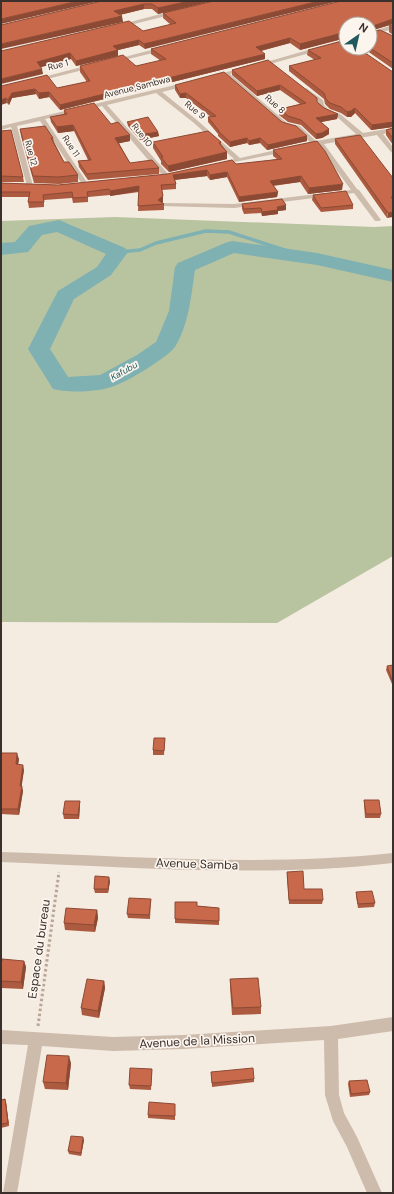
<svg xmlns="http://www.w3.org/2000/svg" width="394" height="1194" font-family="'DM Sans',sans-serif">
<style>
.green{fill:#b8c4a0}
.lines{fill:none;stroke-linecap:round;stroke-linejoin:round}
.stream{stroke:#7fb0b2;stroke-width:3.5}
.river{fill:#7fb0b2;fill-rule:evenodd}
.path{stroke:#b9a596;stroke-width:3;stroke-dasharray:2.5 2.5;stroke-linecap:butt}
.minor{fill:#cdbbac;fill-rule:evenodd}
.wall{fill:#ac5a40}
.shaded-wall{fill:#8c4a34}
.building{fill:#c8694b;stroke:#8c4a34}
.labels{text-anchor:middle;stroke-width:3.5;stroke-linejoin:round;paint-order:stroke}
.far-street-label{font-size:9px;fill:#3b302b;stroke:#fbf5ee}
.far-water-label{font-size:9px;font-style:italic;fill:#1f5a5e;stroke:#fbf5ee}
.near-street-label{font-size:12px;fill:#3b302b;stroke:#fbf5ee}
</style>
<rect width="100%" height="100%" fill="#f4ebe1"/>
<path class="green" d="M115,217L374,227L393,226V556L277,623L1,622V221Z"/>
<g class="lines">
<path class="stream" d="M118,252L140,250L156,243L206,231L229,232L306,257"/>
<path class="river" d="M59,220L125,248L128,252L111,275L74,299L50,349L68,377L100,375L137,355L156,342L169,311L175,267L178,263L225,243L232,241L317,253L393,270V282L317,265L234,253L195,270C191,296 189,324 175,347C168,357 124,384 111,387C97,392 67,393 53,389L28,349L58,291L97,267L106,254L57,232L42,235L28,252L1,255V243L15,242L29,226Z"/>
<path class="path" d="M38,1026L59,872"/>
<path class="minor" d="M176,10L178,11V13L118,28L115,26Z
M393,25V29L370,36V32Z
M346,39V43L259,67L256,65Z
M163,47L166,49L165,50L112,63L109,61Z
M93,64L95,65V67L35,82L32,80Z
M244,67L246,68V70L230,74L287,123L300,126L316,141L356,134L336,116L325,112L319,107L318,102L303,90L306,88L323,100L324,105L329,110L340,114L363,133L393,128V132L383,134L393,147V153L391,152L377,135L324,144L357,189L359,190L381,220L379,221H375L354,193L234,208L161,206V204L163,203L234,204L351,190L318,145L304,146V144L310,142L296,129L283,126L225,76L213,79L210,77Z
M188,82L190,83V85L162,92L198,121L240,158L285,148L288,150L285,152L219,165V163L234,159L194,123L156,93L107,105L169,175V177H165L156,169L102,106L45,119L88,184L85,186L82,184L40,121L17,126L33,186L30,188L27,186L11,127L1,130V126Z
M1,852C131,856 263,867 393,853V863C263,878 131,867 1,862Z
M393,1017V1031L338,1039L339,1095L344,1113L357,1137L382,1193H367L347,1147L333,1121L325,1095L324,1040L184,1049L113,1051L42,1046L17,1193H3L28,1045L1,1044V1030L113,1037L184,1035L331,1026Z"/>
</g>
<path class="wall" d="M102,1H212L158,14L152,9H144L120,15L123,22Z
M214,1L145,49L139,45L118,50V56L76,66L71,59L40,67L43,74L1,51L143,31L171,25L163,18V13Z
M393,1V24L370,31V24H346V38L300,50L290,43L261,51L265,59L60,110L49,97L39,99L36,94L12,98L9,105L7,103L1,86L57,88L87,82L80,72V66H136L161,61L151,54V49Z
M393,25V35L389,32V26Z
M370,32L393,36V69L363,48H370Z
M308,50L393,72V127L371,130L355,113L351,117H347L341,113L330,109L325,104L324,99L289,71V66L315,60L307,55Z
M268,60L324,108L338,114L337,119L321,122L329,129V134L322,138L316,139L301,125L288,122L279,115L280,109L300,104L280,90L257,96L232,75V70Z
M175,85L282,122L307,136V141L267,150L260,143L249,145L247,143L230,147L218,136V134L208,122V117H211L186,98H180L175,90Z
M64,110L111,124L130,135V141L119,143L130,163L159,168V174L88,180L79,167L78,161L88,160L74,131L58,133L51,122L50,117L64,114Z
M127,122L158,132L159,136L140,140L128,126Z
M393,128V145L386,135V130Z
M20,129L53,138L54,142L64,162L78,175V182L59,184L34,183L21,136Z
M1,131L23,177L24,182H1Z
M335,139L393,178L387,218L335,144Z
M153,142H221V144L227,152V159L169,172L161,164V161L153,148Z
M273,150L342,190L308,194L300,182L273,186L278,192L277,197L239,202L227,177L210,180L207,176L175,180L176,184V189L162,190L163,202L162,203L164,204V210L138,211L139,192L110,196V195L88,197V202L73,203L72,198L44,200V207L29,208L28,202L29,197H1V183L58,185L167,174L277,159L273,156Z
M313,195L353,205V209L321,212L312,200Z
M242,204L286,210L278,211V214L262,216L261,213L244,214L242,209Z
M393,665V684H392L386,670L387,666Z
M165,738L164,755H153V750Z
M1,753L19,759L18,765L24,770L21,786L23,791L19,815L1,814Z
M364,800L381,814L380,818H365L364,804Z
M80,801V805L79,819H64L63,814Z
M287,872L304,889L323,900L322,904H289L287,876Z
M110,881L108,893H95L94,889Z
M356,892L375,903L374,907L358,908L356,896Z
M151,899L150,919L128,918L127,914Z
M197,906L219,908V925L175,923V919Z
M97,910L98,918L95,932L65,930L64,923Z
M1,961H24L26,967L23,989L1,988Z
M230,979L261,1007V1014L232,1015L230,987Z
M104,981L105,988L99,1018L82,1015L81,1008Z
M71,1063L68,1090L45,1089L43,1082Z
M152,1069L151,1090L130,1089L129,1085Z
M211,1072L254,1079V1082L212,1087Z
M349,1081L370,1092L369,1095L350,1097L348,1084Z
M5,1099L6,1102L9,1126L1,1128V1100Z
M175,1104V1120L148,1118V1115Z
M84,1140L81,1156L69,1154L68,1151Z"/>
<path class="shaded-wall" d="M78,1H100L1,24V19Z
M190,1H212L158,14V8Z
M319,1H339L145,49L144,44Z
M144,4V9L115,16L114,11Z
M122,16L123,22L1,49V44Z
M393,19V24L370,31V27Z
M346,32V38L300,50V44Z
M290,38V43L256,52V47Z
M139,40V45L114,51L113,46Z
M118,50V56L76,66V61Z
M70,53L71,59L38,68L37,62Z
M265,54V59L60,110V105Z
M42,69L43,74L1,84V79Z
M280,85V90L257,96V91Z
M35,89L36,94L12,98L9,105L8,100L12,93Z
M49,92V97L39,99V93Z
M186,93V98H180V94Z
M6,98L7,103L1,105V100Z
M355,108V113L351,117H347V112Z
M338,114L337,119L316,123V118Z
M393,122V127L371,130L372,125Z
M73,125L74,131L58,133L57,127Z
M329,129V134L322,138L316,139V134Z
M158,132L159,136L140,140L139,135Z
M130,135V141L116,144L115,138Z
M307,136V141L267,150L268,145Z
M247,138V143L230,147V142Z
M260,138V143L249,145V141Z
M227,152V159L169,172L168,166Z
M207,170V176L173,180V175Z
M227,172V177L210,180V175Z
M301,176L300,182L269,186L270,181Z
M343,184L342,190L308,194L309,188Z
M139,186V191L110,196V191Z
M278,192L277,197L239,202V197Z
M163,196V202L159,205L158,200Z
M286,205V210L278,211V214L262,216V212L277,207Z
M393,212V217L387,218L388,213Z
M17,753L19,759L17,770L16,764Z
M23,765L24,770L21,791L20,786Z
M22,786L23,791L19,815L18,809Z
M80,801V805L79,819L78,815Z
M109,877L110,881L108,893V889Z
M97,910L98,918L95,932L94,925Z
M24,961L26,967L23,989L21,982Z
M104,981L105,988L99,1018L98,1011Z
M69,1056L71,1063L68,1090L66,1083Z
M5,1099L6,1102L9,1126L8,1123Z
M83,1137L84,1140L81,1156V1153Z"/>
<path class="building" d="M1,1H78L1,19Z
M102,1H190L158,8L152,4H144L114,11L122,16L1,44V25Z
M214,1H319L144,44L139,40L113,46L118,50L76,61L70,53L37,62L42,69L1,79V51L129,21L143,31L176,23L163,13Z
M341,1H393V19L370,27V24H346V32L300,44L290,38L256,47L265,54L60,105L49,92L39,93L35,89L12,93L8,100L6,98L1,100V86L47,75L57,88L90,81L80,66L123,55L136,66L166,59L151,49Z
M393,25V29L389,26Z
M380,30L393,36V63L370,48V32Z
M346,40V48H358L393,72V122L372,125L355,108L351,111L347,112L341,107L330,103L326,99L324,93L289,66L321,58L308,50Z
M268,60L317,98V102L324,108L338,114L316,118L329,129L322,133L316,134L301,120L288,116L280,109L306,103L280,85L257,91L232,70Z
M224,72L282,122L296,126L307,136L268,145L260,138L249,141L247,138L230,142L218,131H219L208,117L216,116L186,93L180,94L175,85Z
M94,103L111,124L118,122L130,135L115,138L130,163L152,160L159,168L87,174L78,161L91,160L73,125L57,127L50,117L67,114L64,110Z
M148,117L158,132L139,135L127,122Z
M45,126L53,138H51L64,162H69L78,175L58,177L33,176L20,129Z
M393,128V138L386,130Z
M11,130L23,177L1,176V131Z
M208,131L221,142L219,143L227,152L168,166L161,157H163L153,142Z
M360,135L393,178V197H391L393,200V212L388,213L335,139Z
M317,141L325,151L343,184L309,188L301,176L270,181L278,192L239,197L227,172L210,175L207,170L173,175L176,184L161,185L163,196L158,200L164,204L138,206L139,186L110,191L109,189L87,192L88,197L73,198L72,192L43,195L44,202H28L30,192H1V183L58,185L167,174L232,160L236,164L282,159L273,150Z
M346,191L353,205L321,208L313,195Z
M282,199L286,205L277,207L278,210L262,212L261,208L244,209L242,204Z
M393,665V679L392,680L387,666Z
M154,738H165L164,751L153,750Z
M1,753H17L16,764L23,765L20,786H22L18,809H1Z
M364,800H379L381,814H366Z
M65,801H80L78,815L63,814Z
M303,871L304,889H322L323,900H289L287,872Z
M95,876L109,877L108,889H94Z
M372,891L375,903L358,904L356,892Z
M129,898L151,899L149,915L127,914Z
M175,902H197V906L219,908V921L175,919Z
M66,908L97,910L94,925L64,923Z
M2,959L24,961L21,982L1,981V961H2Z
M258,978L261,1007L233,1008L230,979Z
M87,979L104,981L98,1011L81,1008Z
M47,1055L69,1056L66,1083L43,1082Z
M130,1068L152,1069L151,1086L129,1085Z
M253,1068L254,1079L212,1083L211,1072Z
M367,1080L370,1092L351,1094L349,1081Z
M5,1099L8,1123L1,1124V1100Z
M149,1102L175,1104V1116L148,1115Z
M71,1136L83,1137L81,1153L68,1151Z"/>
<g class="labels">
<g class="far-street-label">
<text transform="translate(58 65) rotate(-14)" y="3">Rue 1</text>
<text transform="translate(137 87) rotate(-14)" y="3">Avenue Sambwa</text>
<text transform="translate(275 104) rotate(42)" y="3">Rue 8</text>
<text transform="translate(195 110) rotate(39)" y="3">Rue 9</text>
<text transform="translate(142 135) rotate(52)" y="3">Rue 10</text>
<text transform="translate(71 146) rotate(57)" y="3">Rue 11</text>
<text transform="translate(31 153) rotate(75)" y="3">Rue 12</text>
</g>
<g class="far-water-label">
<text transform="translate(124 371) rotate(-29)" y="3">Kafubu</text>
</g>
<g class="near-street-label">
<text transform="translate(197 864) rotate(2)" y="4">Avenue Samba</text>
<text transform="translate(39 949) rotate(-82)" y="4">Espace du bureau</text>
<text transform="translate(197 1041) rotate(-3)" y="4">Avenue de la Mission</text>
</g>
</g>
<rect width="394" height="1194" fill="none" stroke="#3b302b" stroke-width="4"/>
<g transform="translate(358 36) rotate(34)"><circle r="19" fill="#fbf5ee" stroke="#aea6a0"/>
<path d="M0-3L7 15L0 10L-7 15Z" fill="#1f5a5e"/>
<text y="-6" font-size="11" font-weight="bold" text-anchor="middle" fill="#3b302b">N</text>
</g>
</svg>
